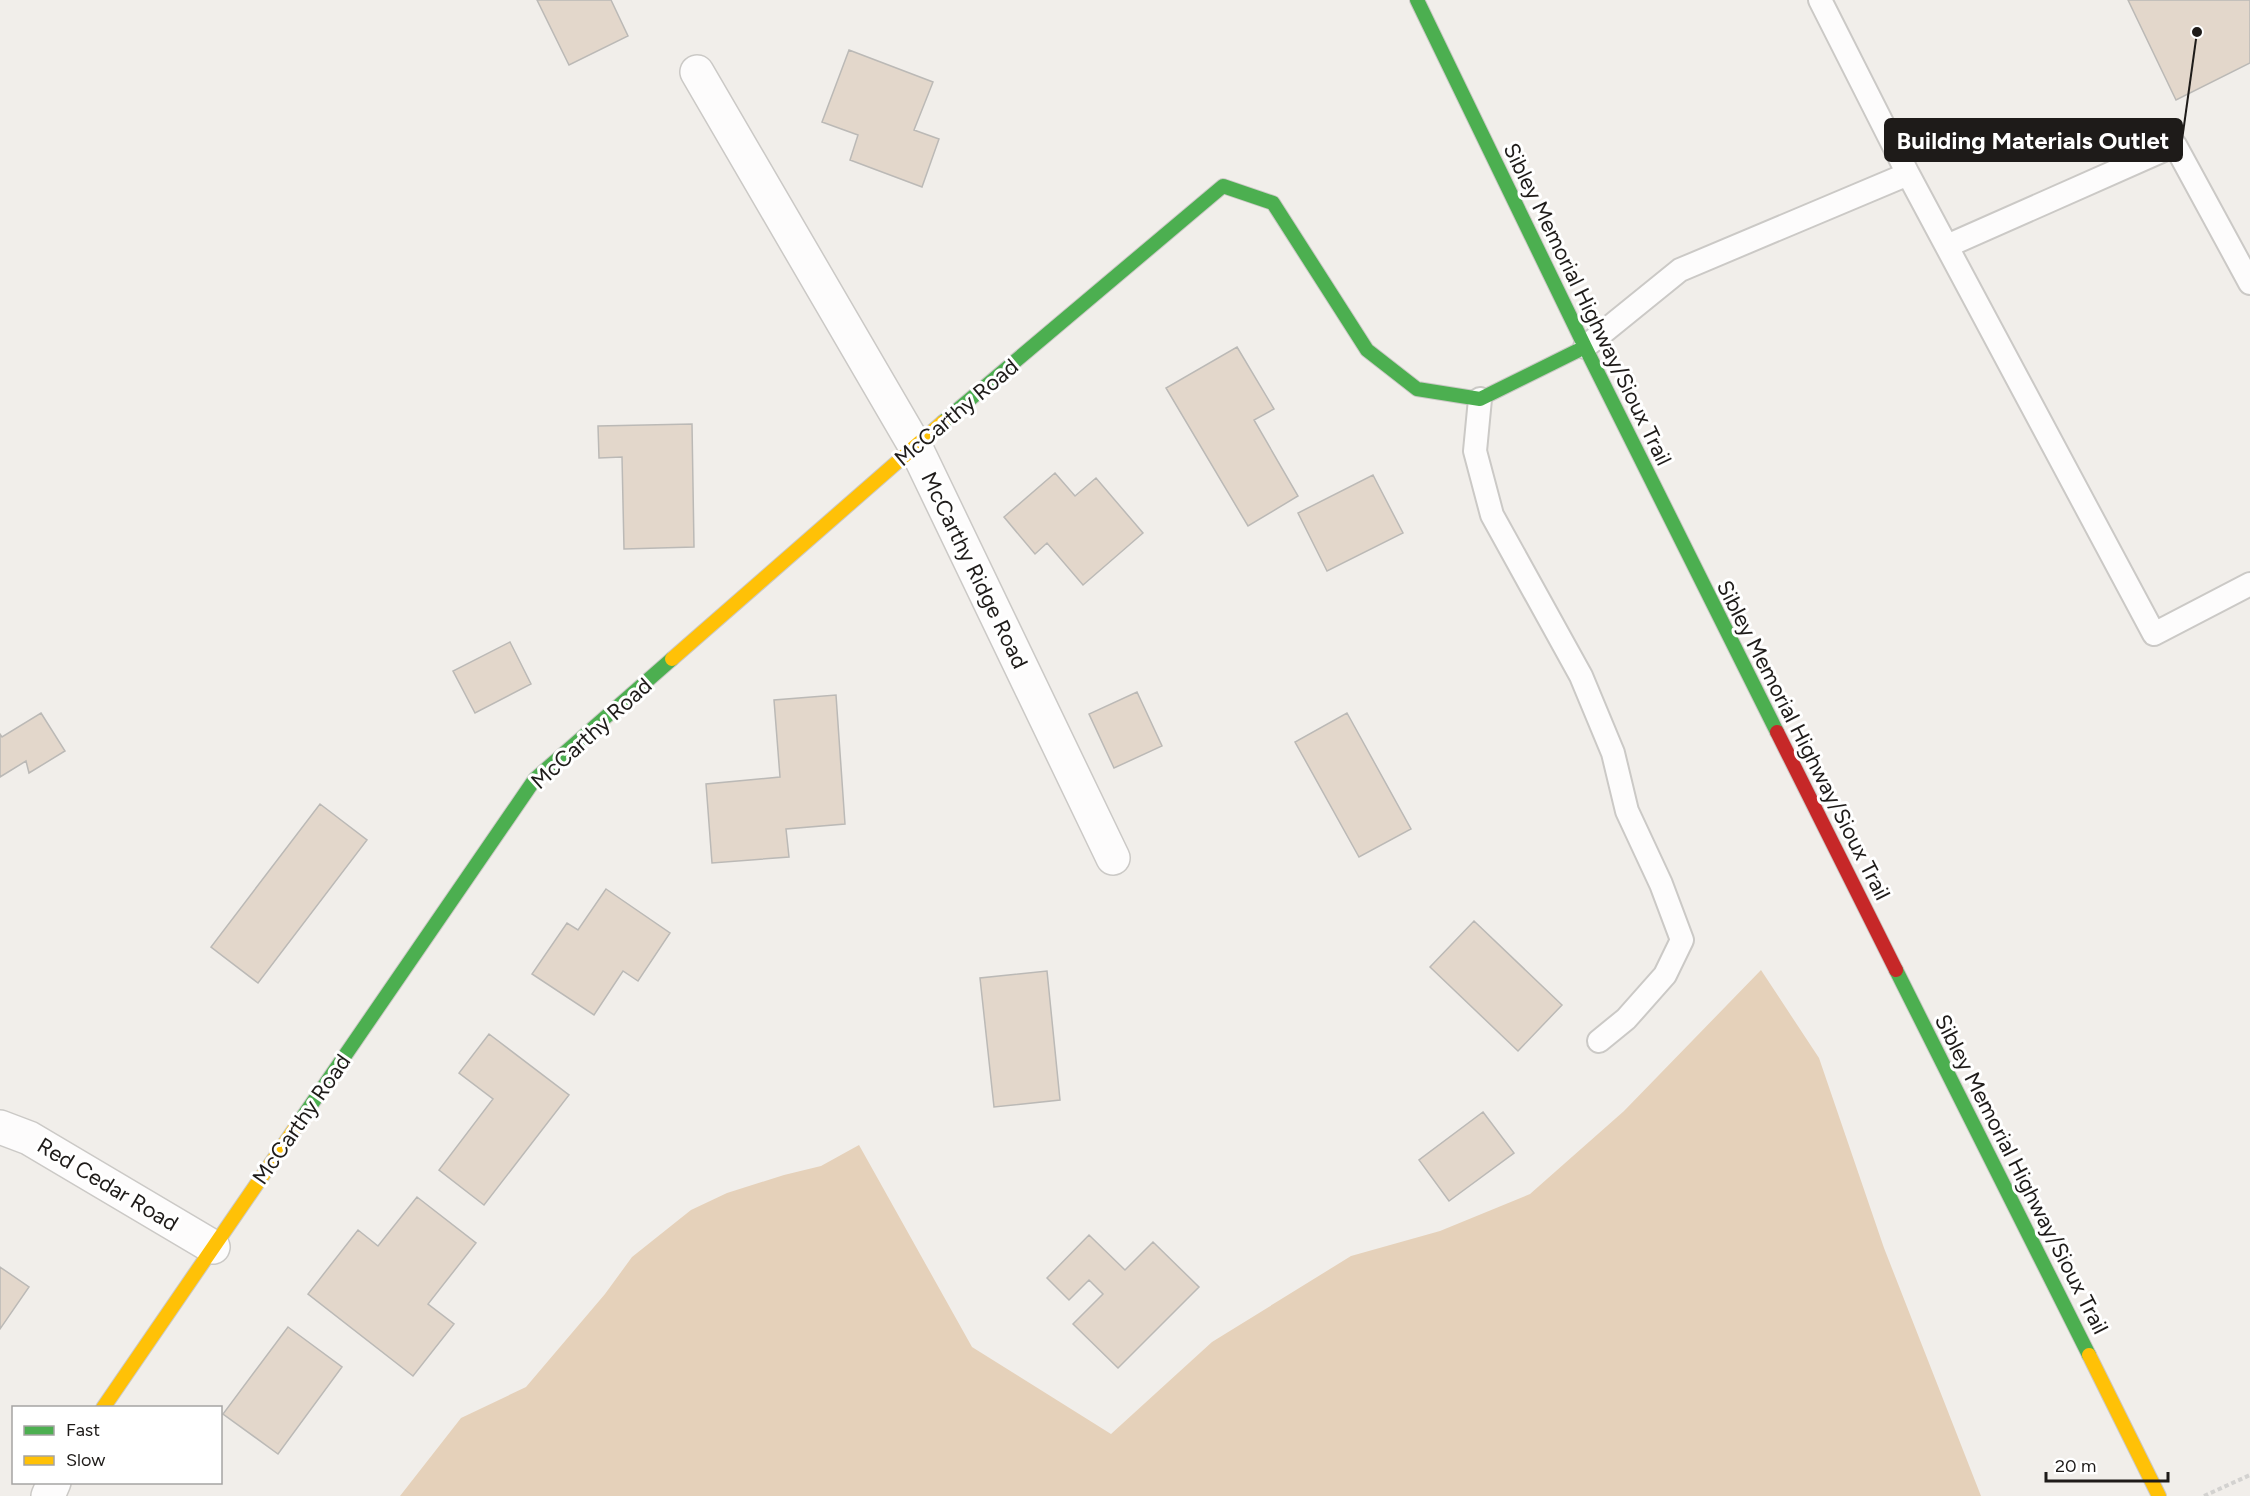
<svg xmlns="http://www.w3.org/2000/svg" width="2250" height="1496" font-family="Figtree,sans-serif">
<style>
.green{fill:#e5d1ba}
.building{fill:#e3d7cb;stroke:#bbb9b6;stroke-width:1.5}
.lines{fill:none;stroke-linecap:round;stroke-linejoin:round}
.lane-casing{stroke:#cbc9c6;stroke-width:26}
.street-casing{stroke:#cbc9c6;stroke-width:36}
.fast-casing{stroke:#cbc9c6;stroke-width:16}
.slow-casing{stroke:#cbc9c6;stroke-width:16}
.jam-casing{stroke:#cbc9c6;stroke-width:16}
.path{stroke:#d3d2d0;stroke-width:4;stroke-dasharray:4.5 3;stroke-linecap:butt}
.lane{stroke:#fdfcfc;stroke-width:22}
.street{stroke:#fdfcfc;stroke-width:33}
.fast{stroke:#4caf50;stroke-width:14}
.slow{stroke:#ffc107;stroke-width:14}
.jam{stroke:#c62828;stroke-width:14}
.labels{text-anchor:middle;stroke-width:6;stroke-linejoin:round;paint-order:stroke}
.street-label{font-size:22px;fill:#1e1b19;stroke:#fff}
.leader{fill:none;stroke:#1e1b19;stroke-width:2}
.callout-dot{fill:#1e1b19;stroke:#fff;stroke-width:2}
.callout{fill:#1e1b19;stroke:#1e1b19;stroke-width:2}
.callout-label{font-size:24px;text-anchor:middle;font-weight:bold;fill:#fff}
</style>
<rect width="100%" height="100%" fill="#f1eeea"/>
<path class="green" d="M1761,970L1819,1058L1884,1248L1981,1496H400L461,1418L526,1387L605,1294L632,1257L691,1210L727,1193L784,1175L821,1166L859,1145L972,1347L1111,1434L1212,1342L1351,1256L1440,1231L1530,1194L1624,1111Z"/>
<path class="building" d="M537,0H611L628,36L569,65Z
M2128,0H2250V63L2176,100Z
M849,50L933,82L914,130L939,139L922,187L850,160L858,135L822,122Z
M1237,347L1274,409L1254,420L1298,496L1248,526L1166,388Z
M692,424L694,547L624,549L622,457L599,458L598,426Z
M1055,473L1075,496L1096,478L1143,533L1083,585L1047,543L1035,554L1004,517Z
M1373,475L1403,533L1327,571L1298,513Z
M510,642L531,684L475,713L453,671Z
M1137,692L1162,746L1114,768L1089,714Z
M836,695L845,824L786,829L789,857L712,863L706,784L780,777L774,700Z
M41,713L65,751L29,773L26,761L0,777V734L2,737Z
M1347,713L1411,829L1359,857L1295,742Z
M320,804L367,840L258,983L211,947Z
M606,889L670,933L638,981L623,971L594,1015L532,974L567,923L578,930Z
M1474,921L1562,1005L1518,1051L1430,967Z
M1047,971L1060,1100L994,1107L980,978Z
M489,1034L569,1095L484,1205L439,1170L493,1099L459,1073Z
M1483,1112L1514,1153L1449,1201L1419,1160Z
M417,1197L476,1243L428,1304L454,1324L413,1376L308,1294L358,1230L378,1246Z
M1089,1235L1125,1270L1153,1242L1199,1287L1118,1368L1073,1324L1103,1294L1089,1280L1069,1300L1047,1278Z
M0,1267L29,1287L0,1329Z
M288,1327L342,1367L278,1454L223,1414Z"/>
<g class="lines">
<g class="lane-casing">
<path id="lane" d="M1908,174L2154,634L2250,584
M1947,246L2175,145L2250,283
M1585,347L1680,270L1908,174L1820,0
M1480,399L1475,451L1492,515L1581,676L1613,753L1627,811L1661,884L1682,940L1665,975L1626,1019L1599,1041"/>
</g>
<g class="street-casing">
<path id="street" d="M697,72L915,446L1113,858
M0,1127L29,1138L213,1247
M48,1496L54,1482"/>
</g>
<g class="fast-casing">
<path id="fast" d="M1417,0L1585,347L1777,732
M943,422L1223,186L1273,203L1367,350L1417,389L1480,399L1585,347
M1896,970L2089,1355
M300,1121L535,779L672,659"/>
</g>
<g class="slow-casing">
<path id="slow" d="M672,659L943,422
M2089,1355L2159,1496
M103,1408L300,1121"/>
</g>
<g class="jam-casing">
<path id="jam" d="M1777,732L1896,970"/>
</g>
<path class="path" d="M2204,1496L2250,1475"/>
<use href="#lane" class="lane"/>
<use href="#street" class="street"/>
<use href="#fast" class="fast"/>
<use href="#slow" class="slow"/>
<use href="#jam" class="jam"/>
</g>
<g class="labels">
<g class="street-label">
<text transform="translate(1588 304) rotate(64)" y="8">Sibley Memorial Highway/Sioux Trail</text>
<text transform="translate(956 412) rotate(-40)" y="8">McCarthy Road</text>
<text transform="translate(975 570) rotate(64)" y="8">McCarthy Ridge Road</text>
<text transform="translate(591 733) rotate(-42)" y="8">McCarthy Road</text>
<text transform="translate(1804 740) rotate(63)" y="8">Sibley Memorial Highway/Sioux Trail</text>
<text transform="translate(301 1119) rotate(-55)" y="8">McCarthy Road</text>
<text transform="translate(2022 1174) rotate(63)" y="8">Sibley Memorial Highway/Sioux Trail</text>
<text transform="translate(108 1184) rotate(31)" y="8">Red Cedar Road</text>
</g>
</g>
<path class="leader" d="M2197 32L2182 140"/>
<circle class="callout-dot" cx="2197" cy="32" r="6"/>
<rect class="callout" x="1885" y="119" width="297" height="42" rx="6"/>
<g class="callout-label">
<text x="2033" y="149">Building Materials Outlet</text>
</g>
<rect x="12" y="1406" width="210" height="78" fill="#ffffff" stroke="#a5a4a3" stroke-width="1.5"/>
<rect x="24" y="1426" width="30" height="9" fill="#4caf50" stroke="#a5a4a3" stroke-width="1.5"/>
<text x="66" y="1436" font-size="18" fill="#1e1b19">Fast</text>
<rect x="24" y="1456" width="30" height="9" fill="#ffc107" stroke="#a5a4a3" stroke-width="1.5"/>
<text x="66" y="1466" font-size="18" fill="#1e1b19">Slow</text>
<path d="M2046 1472v9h122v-9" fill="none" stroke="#1e1b19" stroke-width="3"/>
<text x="2055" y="1472" font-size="18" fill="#1e1b19" stroke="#ffffff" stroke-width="4.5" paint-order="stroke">20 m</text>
</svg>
